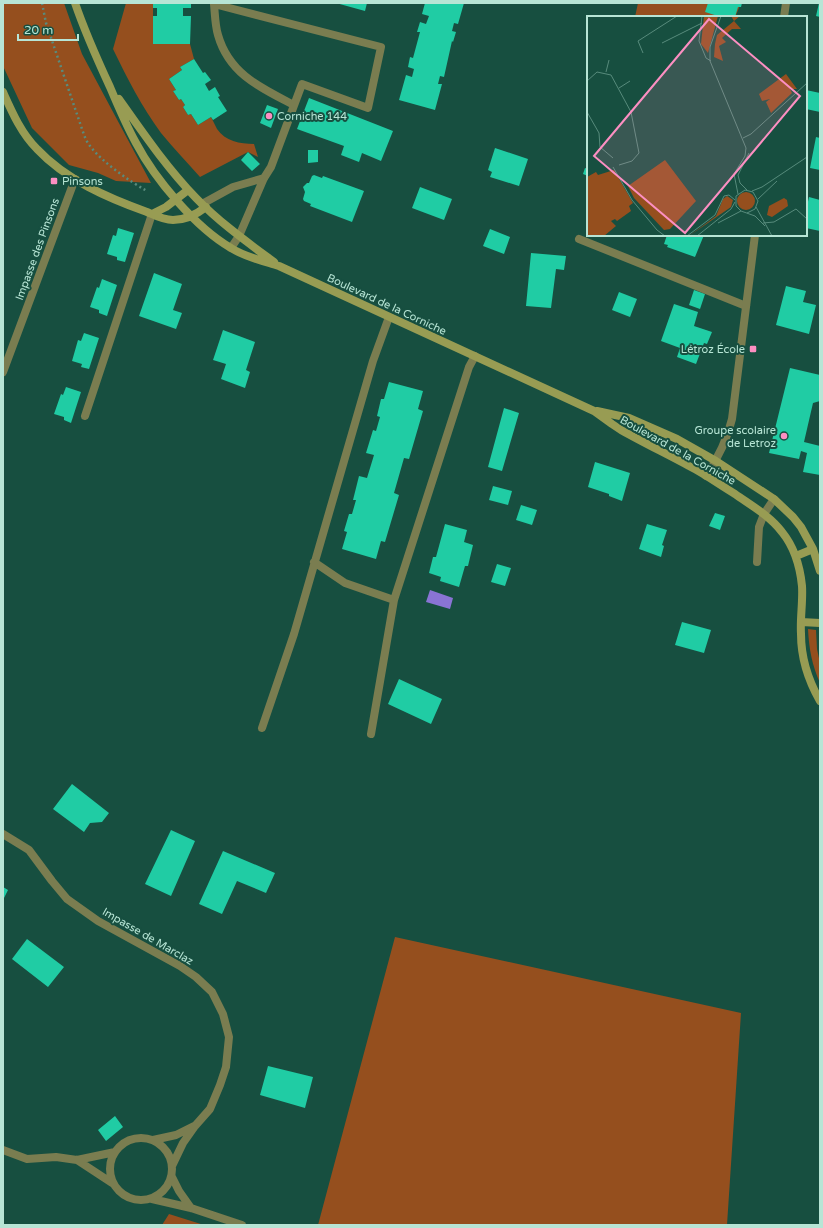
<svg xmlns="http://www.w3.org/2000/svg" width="823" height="1228" font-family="'Varela Round',sans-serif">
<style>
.green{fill:#954f1e}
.water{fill:#8974d4}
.building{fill:#20cca4}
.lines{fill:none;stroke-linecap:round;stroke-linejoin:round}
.path{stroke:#588c7d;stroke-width:2.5;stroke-dasharray:2 3;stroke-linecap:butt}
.lane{stroke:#7a7d50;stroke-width:8}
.street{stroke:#7a7d50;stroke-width:8}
.secondary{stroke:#989c53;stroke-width:8}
.poi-dot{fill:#fc8fc2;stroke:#174f40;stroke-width:1.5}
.labels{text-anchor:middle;stroke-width:4;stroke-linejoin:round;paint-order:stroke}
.poi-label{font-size:11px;fill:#b7e5d5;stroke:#174f40;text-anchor:start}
.street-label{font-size:11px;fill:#b7e5d5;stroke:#174f40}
.inset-road{fill:none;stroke:#578b7c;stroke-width:1}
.view{fill:#fc8fc2;fill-opacity:0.15;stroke:#fc8fc2;stroke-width:2}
.inset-edge{fill:none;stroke:#b7e5d5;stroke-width:2}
</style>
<rect width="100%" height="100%" fill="#174f40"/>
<path class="green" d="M3,3H64L82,54L151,183L116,181L98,173L69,165L32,128L3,66Z
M126,3H153V44H190L194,59L180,67L182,70L169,79L176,90L173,91L179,100L181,99L185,105L183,107L188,115L191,114L198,125L211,117C213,121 215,125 217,129C225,141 240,144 254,144L258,157L248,152L200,177C187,162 173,148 161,133C142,107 127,78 113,49Z
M638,3H741L736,15L748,17H635Z
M808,629L816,630L817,649L820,663V683C812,665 809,649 808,629Z
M395,937L741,1013L727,1225H318Z
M169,1214L204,1225H162Z"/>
<path class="water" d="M430,590L453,598L450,609L426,602Z"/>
<path class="building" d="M153,3H191V8H183V16H191L190,44H153V16H157V8H153Z
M336,3H367L365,11Z
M425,3H464L458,24L454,23L452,31L456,32L453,42L452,41L444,77L440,76L438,84H442L435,110L399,100L406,75L412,77L414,69L408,67L410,57L413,58L420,32H417L420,22L426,24L429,16L422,14Z
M708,3H742L741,7H738L735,17H721L705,12Z
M819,3H820V17L816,16Z
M194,59L203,73L205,72L211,80L205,84L209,91L215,87L220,96L218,97L227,111L213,120L211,117L198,125L191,114L188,115L183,107L185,105L181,99L179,100L173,91L176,90L169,79L182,70L180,67Z
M806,90L820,93V112L806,109Z
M309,98L393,131L381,161L362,153L359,162L341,155L344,146L297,129Z
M267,105L278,109L271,128L260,123Z
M816,137L820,138V170L810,168Z
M495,148L528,159L519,186L490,177L492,172L488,170Z
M308,150H318V162L308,163Z
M248,152L260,164L252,171L241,160Z
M585,168L588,169V176L583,174Z
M314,175L322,178L323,176L364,191L352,222L310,206L311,204L304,201L303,199L305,192L303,187L307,183H309L312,176Z
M420,187L452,199L444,220L412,208Z
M809,197L820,200V231L806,228V211Z
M118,228L134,233L125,262L117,260V257L107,254L113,235L116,236Z
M490,229L510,237L504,254L483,246Z
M667,235H704L695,257L667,247L668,245L664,244Z
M531,253L566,256L564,270L556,269L551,308L526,306Z
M154,273L182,284L173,310L182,313L176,329L139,316Z
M102,279L117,285L107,316L99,313V310L90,307L97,287L99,288Z
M786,286L806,291L803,302L816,305L809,334L776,325Z
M694,290L705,294L700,309L689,305Z
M619,292L637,299L630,317L612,310Z
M674,304L698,312L694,326L712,332L707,344L704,343L696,364L677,357L680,348L661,341Z
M223,330L255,342L246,370L250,372L245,388L221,379L226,364L213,360Z
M84,333L99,338L89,369L81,367L82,364L72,361L78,340L81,341Z
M790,368L820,375V401L813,403L804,442L820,446V475L803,472L807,453L801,451L799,459L769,453Z
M389,382L423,391L418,409L423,411L409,459L404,458L394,493L399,495L385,542L381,541L376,559L342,549L347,532L344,531L349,514H352L356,500H353L359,476L367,478L374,455L366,453L373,430L376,431L380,417L377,416L381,399H384Z
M66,387L81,392L71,423L64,420V417L54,414L61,394L63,395Z
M504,408L519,413L502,471L488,467Z
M595,462L630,473L622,501L609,496V494L588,487Z
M493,486L512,491L508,505L489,500Z
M521,505L537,510L532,525L516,520Z
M715,513L725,516L720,530L709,526Z
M445,524L467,530L464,542L473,545L468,566H465L459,587L440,581L441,577L429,573L433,557H436Z
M647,524L667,530L662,545L664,546L661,557L639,549Z
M497,564L511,568L505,586L491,582Z
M682,622L711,630L704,653L675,645Z
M399,679L442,699L431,724L388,704Z
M72,784L109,813L102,822L90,823L84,832L53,809Z
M171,830L195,841L171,896L145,884Z
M223,851L275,873L266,893L237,881L222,914L199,904Z
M3,887L8,890L3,900Z
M27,939L64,967L48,987L12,959Z
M268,1066L313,1077L305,1108L260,1095Z
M115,1116L123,1127L106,1141L98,1130Z"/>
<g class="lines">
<path class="path" d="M42,3L46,23L82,129C84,135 86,141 90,146C102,162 129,181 147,191"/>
<path class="lane" d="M202,204L233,187L264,178
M579,239L746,306
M231,248L239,236L264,178L271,167L302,84L368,108L381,47L214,4C215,14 215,25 218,35C229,74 261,88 294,105
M3,372L75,179
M85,416L152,214
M314,562L345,583L394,600
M757,562L759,527L764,514L774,499
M262,728L294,634L373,361L389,317
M371,734L394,600L469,367L475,356"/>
<path class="street" d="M784,17L786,3
M706,476C718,458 727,440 732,419L755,235
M3,834L29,850L52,881L67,899L98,921L180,966L196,977L212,992L223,1014L229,1037L226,1067L220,1085L210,1109L195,1126L183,1143L172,1166
M110 1169a31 31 0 1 1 62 0a31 31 0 1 1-62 0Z
M153,1140L176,1135L194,1126
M3,1150L27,1159L56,1157L77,1160L115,1152
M77,1160L112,1183
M172,1177L179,1191L191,1208
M152,1199L191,1208L242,1225"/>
<path class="secondary" d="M75,3C85,32 97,59 110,87C118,106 126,125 136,143C155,179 195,227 231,248C245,257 263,261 279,266L594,411L612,424L621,430C644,443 667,454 689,466C705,474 720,485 735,494C752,506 770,516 782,532C795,548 800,566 802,586C803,602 800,618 801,634C801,659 808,680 820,701
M3,92C12,112 21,133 37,149C66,180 108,198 147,212C156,216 163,220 173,220C185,220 197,214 206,207
M119,99C143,133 167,168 196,198C219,222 247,242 274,262
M152,214L166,207L188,190
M597,411L629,418L677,439L716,461L774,499L793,517L801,527L813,549L820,571
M796,556L813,549
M801,622L820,623"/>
</g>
<g class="poi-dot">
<circle cx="269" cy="116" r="4"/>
<rect x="50" y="177" width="8" height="8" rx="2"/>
<rect x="749" y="345" width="8" height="8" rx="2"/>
<circle cx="784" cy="436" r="4"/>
</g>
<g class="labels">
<g class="poi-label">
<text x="277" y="120">Corniche 144</text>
<text x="62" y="185">Pinsons</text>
<text x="745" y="353" text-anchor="end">Létroz École</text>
<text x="776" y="434" text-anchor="end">Groupe scolaire<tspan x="776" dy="13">de Letroz</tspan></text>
</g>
<g class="street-label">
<text transform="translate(37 249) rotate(-70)" y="4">Impasse des Pinsons</text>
<text transform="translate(387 304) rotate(25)" y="4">Boulevard de la Corniche</text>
<text transform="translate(678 450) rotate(29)" y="4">Boulevard de la Corniche</text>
<text transform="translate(148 936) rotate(30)" y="4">Impasse de Marclaz</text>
</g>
</g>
<g transform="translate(587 16)">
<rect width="220" height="220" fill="#174f40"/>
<path d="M117,0H131L121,37L114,28ZM144,0H153L147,5L154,13H145L135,22L139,26L132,30L136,45L127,41L128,28L130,19L147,5ZM199,58L210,73H203L205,77L184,97L179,86L183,83L175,85L172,78ZM78,144L109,185L83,213L77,214L47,182L41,170ZM27,154L46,187L42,190L44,195L30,205L28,203L24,205L29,210L17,220H0V161L9,156L11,159ZM150 185a9 9 0 1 1 18 0a9 9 0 1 1-18 0ZM140,180L146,184L144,191L102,220L129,200L136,183ZM197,182L200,184L201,190L185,201L180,199L182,190Z" fill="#954f1e"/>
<path class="inset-road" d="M115,0L112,25L119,42L124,45M134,0L123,31V45L159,132L158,140L147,158L151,178M75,27L115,7M56,37L51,25L90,0M19,56L22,44M0,65L10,56L24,59L44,96L52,137L45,145L32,149M32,72L43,65M0,96L12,117L13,131L26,142M156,122L164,118L220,67M26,151L45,184L70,214L78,220M160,174L153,167L151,159L162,137M165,175L175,171L220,141M171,183L190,165M169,191L185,220M160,197L168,193L171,185L166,176L158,174L149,180V190L154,195L168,200L178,210M131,207L154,195M176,207L187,206L209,193L220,203M100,220L128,199L137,180L142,179L148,184M110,220L144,193L148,186"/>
<path class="view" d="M122,3L213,80L98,217L7,140Z"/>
<rect width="220" height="220" class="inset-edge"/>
</g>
<rect width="823" height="1228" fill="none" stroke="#b7e5d5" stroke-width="8"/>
<path d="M18 34v6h60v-6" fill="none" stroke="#b7e5d5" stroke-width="2"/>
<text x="24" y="34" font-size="12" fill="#b7e5d5" stroke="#174f40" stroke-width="3" paint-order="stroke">20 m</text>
</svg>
